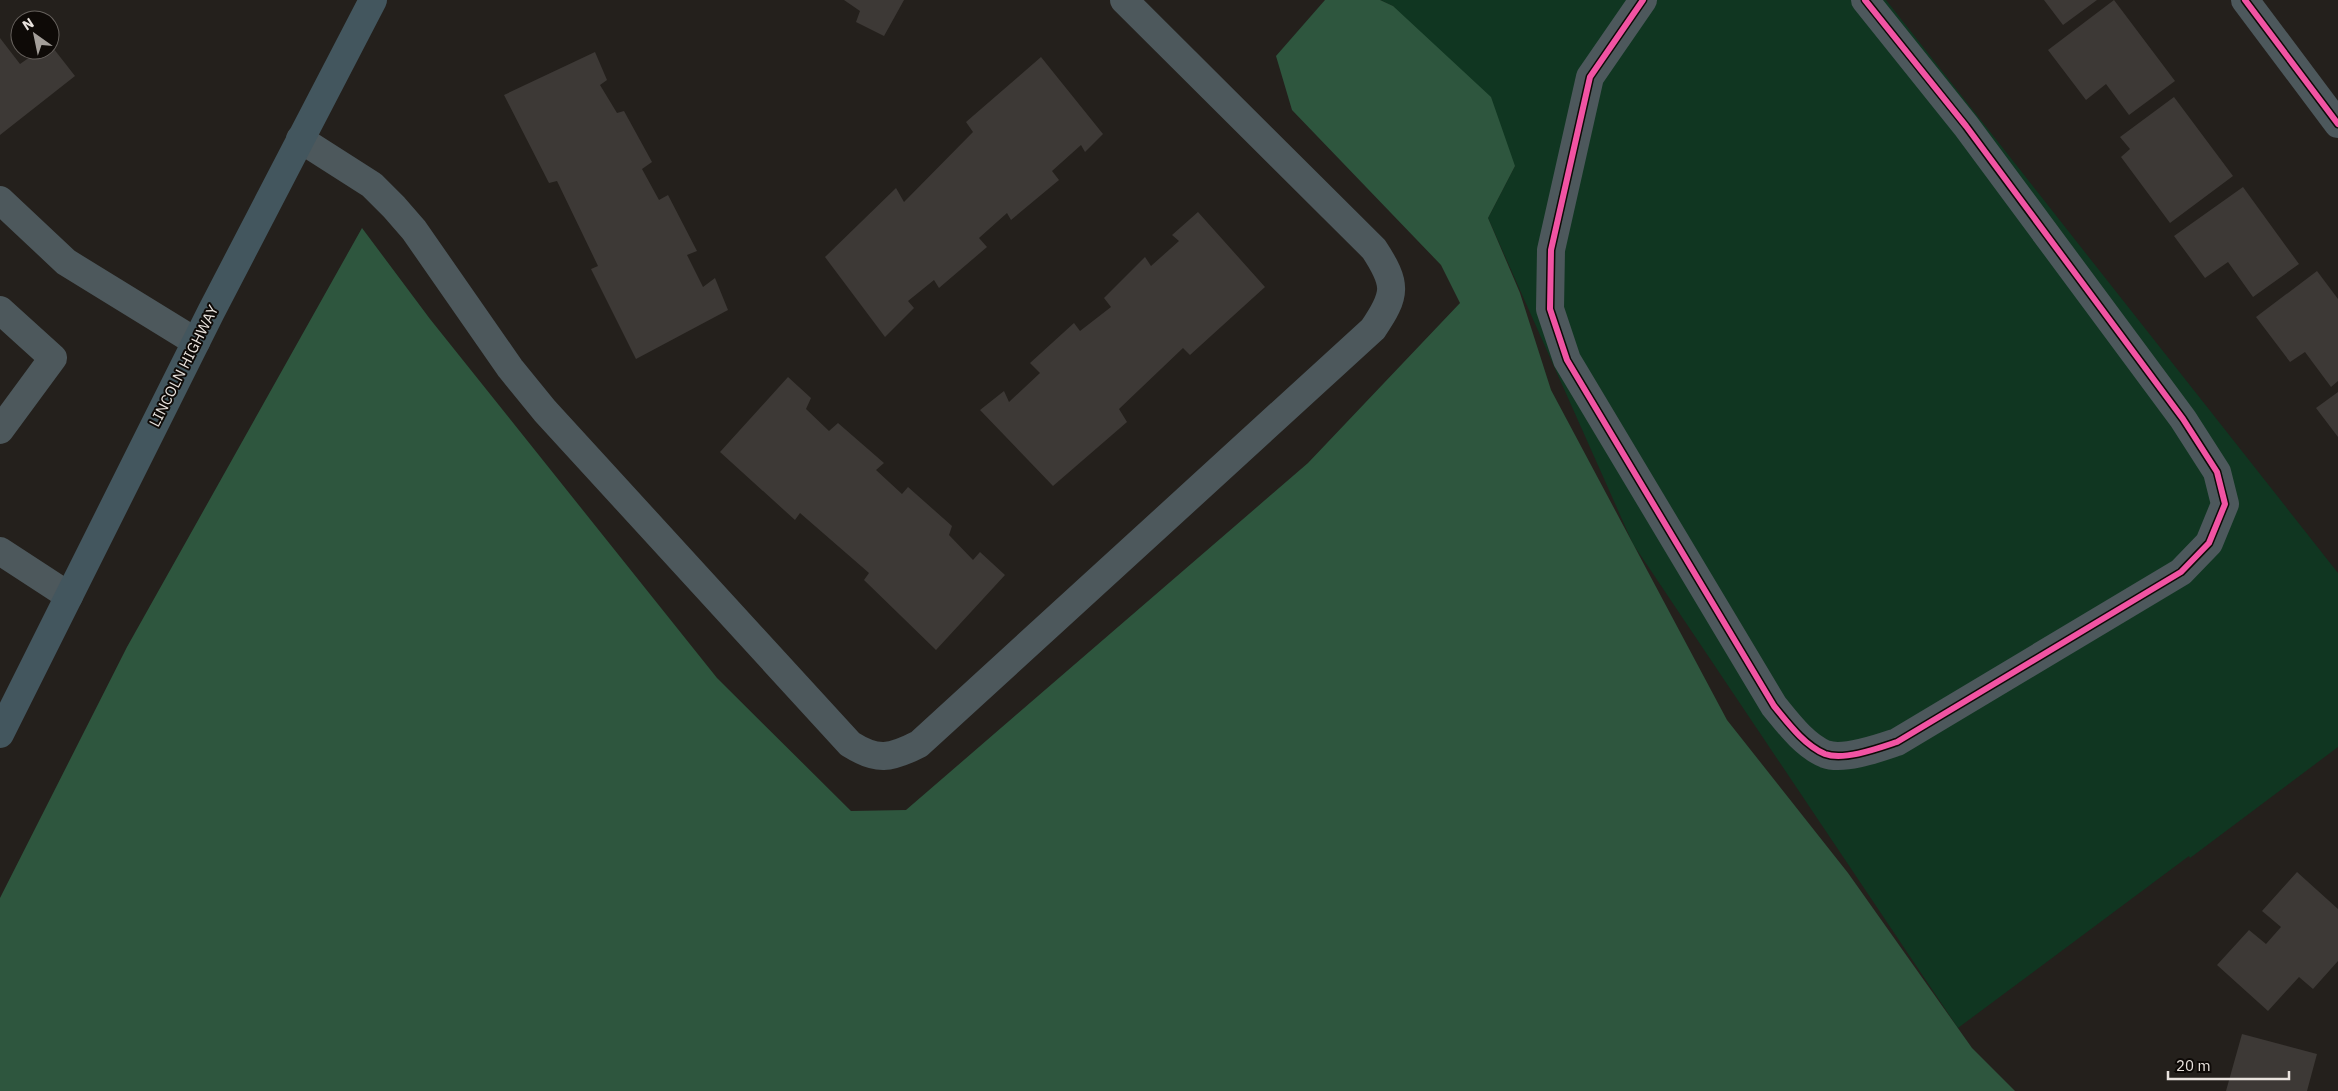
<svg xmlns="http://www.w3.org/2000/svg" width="2338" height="1091" font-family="'IBM Plex Sans',sans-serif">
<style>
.green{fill:#103621}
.forest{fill:#2e563e}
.building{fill:#3d3936}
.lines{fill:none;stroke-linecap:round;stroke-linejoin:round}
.minor{stroke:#4d585c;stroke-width:28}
.major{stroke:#43565e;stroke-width:28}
.cycleway-casing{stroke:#0e0a07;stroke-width:9}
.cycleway{stroke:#f153a3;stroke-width:6}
.labels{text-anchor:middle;stroke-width:4;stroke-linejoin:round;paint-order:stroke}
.street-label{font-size:15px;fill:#e9e3de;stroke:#0e0a07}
</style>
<rect width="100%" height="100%" fill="#24201c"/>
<path class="green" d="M1380,0H1886L2338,573V747L2190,858L2189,856L1958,1028L1633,544L1488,218L1515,166L1393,6Z"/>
<path class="forest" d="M1325,0H1380L1393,6L1491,97L1515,166L1488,218L1520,293L1551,390L1727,720L1848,873L1972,1048L2015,1091H0V898L127,647L362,228L430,319L717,678L851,811L906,810L1308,463L1460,303L1441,265L1292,110L1276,56Z"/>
<path class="building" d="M844,0H904L884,36L856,22L860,11Z
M2044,0H2097L2063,25Z
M2114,0L2175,81L2129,115L2106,84L2086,100L2048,50Z
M0,38L20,64L40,50H50V44L75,76L0,135Z
M595,52L607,80L600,85L617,113L624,111L652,162L642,169L659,200L668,195L697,251L687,255L703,287L715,278L728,310L636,359L591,269L598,266L557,181L549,183L504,95Z
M1041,57L1103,134L1085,152L1081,145L1052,171L1059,180L1011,220L1007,213L979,238L987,247L939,288L934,280L908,301L914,308L885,337L825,257L896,188L904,202L973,132L966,122Z
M2174,97L2233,176L2170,223L2121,157L2130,149L2120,137Z
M2243,187L2299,264L2253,297L2228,262L2205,278L2174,236Z
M1198,212L1265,287L1190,355L1183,348L1119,409L1127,422L1053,486L980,410L1004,391L1009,402L1040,373L1030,363L1074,323L1080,331L1111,307L1104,298L1145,257L1151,266L1179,241L1172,235Z
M2317,271L2338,299V381L2331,387L2305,352L2290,362L2256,317Z
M788,377L811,398L806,409L829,431L838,423L884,463L876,470L902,494L908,487L952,526L949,535L973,560L980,552L1005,575L936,650L864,580L869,573L800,513L795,520L720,452Z
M2338,392V437L2316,408Z
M2297,872L2338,909V961L2313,989L2299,977L2268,1011L2217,965L2249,930L2266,944L2281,927L2262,911Z
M2242,1034L2317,1054L2307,1091H2226Z"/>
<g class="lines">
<path class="minor" d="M1643,0L1590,77L1551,250L1550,309L1567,360L1774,706C1788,723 1804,745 1825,754C1844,761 1879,748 1897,742L2181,572L2209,543L2225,504L2217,472L2183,419L1966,126L1865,0
M2245,0L2338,124
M300,139L372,185L394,207L414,230L510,368L545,411L850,744C877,761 890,759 919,744L1373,329C1397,294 1397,284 1374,249L1124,0
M0,200L66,262L196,342
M0,310L53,358L0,430
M0,551L69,596"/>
<path class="major" d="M0,734L211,312L373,0"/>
<g class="cycleway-casing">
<path id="cycleway" d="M1643,0L1590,77L1551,250L1550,309L1567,360L1774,706C1788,723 1804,745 1825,754C1844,761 1879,748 1897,742L2181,572L2209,543L2225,504L2217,472L2183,419L1966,126L1865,0
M2245,0L2338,124"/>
</g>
<use href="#cycleway" class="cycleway"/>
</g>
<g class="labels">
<g class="street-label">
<text transform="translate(184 366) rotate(-63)" y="5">LINCOLN HIGHWAY</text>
</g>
</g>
<g transform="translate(35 35) rotate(327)"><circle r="24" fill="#0e0a07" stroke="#66615d"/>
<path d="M0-4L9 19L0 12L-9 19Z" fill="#a49f9a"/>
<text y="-8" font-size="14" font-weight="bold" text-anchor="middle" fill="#e9e3de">N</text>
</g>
<path d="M2168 1071v8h121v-8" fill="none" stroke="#e9e3de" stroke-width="2.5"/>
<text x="2176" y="1071" font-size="15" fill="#e9e3de" stroke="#0e0a07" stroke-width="4" paint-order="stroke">20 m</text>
</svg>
